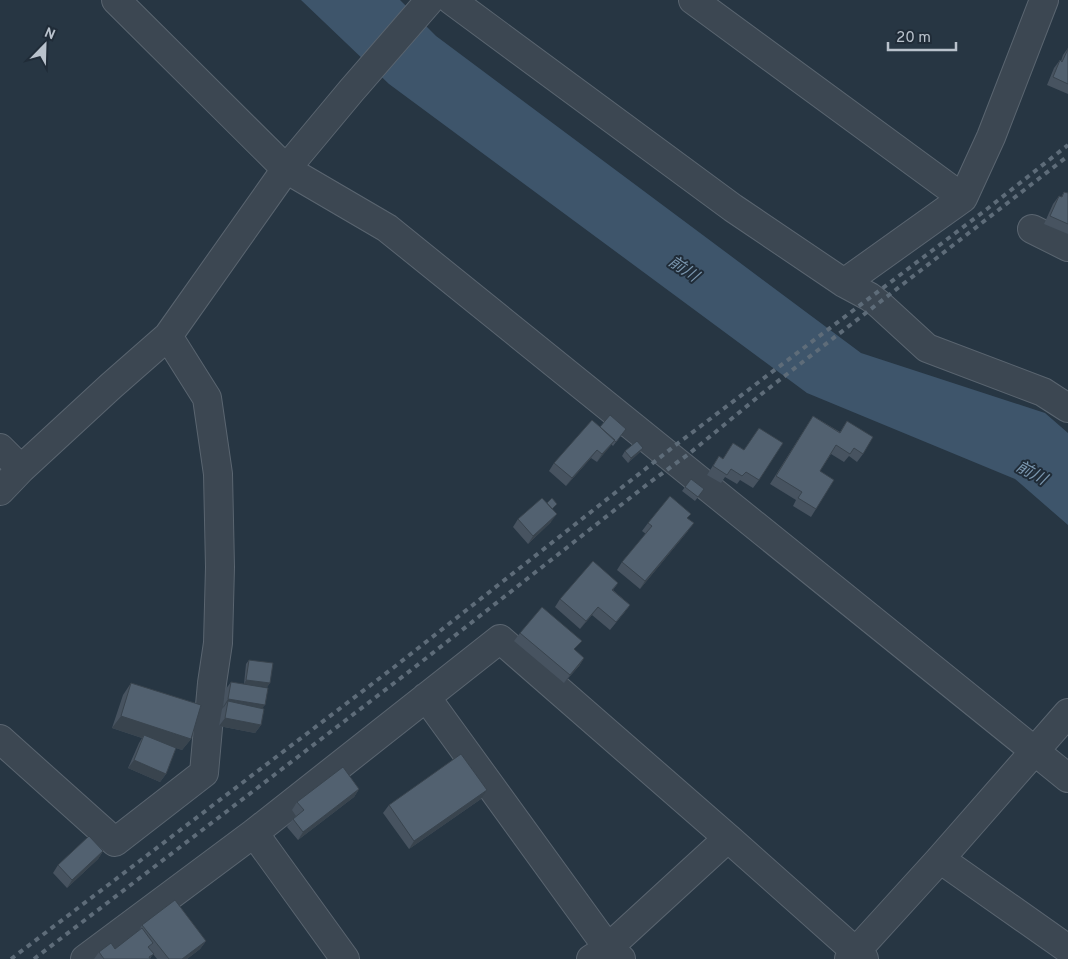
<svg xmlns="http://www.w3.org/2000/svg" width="1068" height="959" font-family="Overpass,'Noto Sans JP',sans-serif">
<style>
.water{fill:#3e556b}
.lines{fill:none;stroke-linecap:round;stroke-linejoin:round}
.minor-casing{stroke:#5a6570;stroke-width:30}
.minor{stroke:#3c4752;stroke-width:28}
.rail{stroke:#5e6c79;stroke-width:4;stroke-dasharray:5 5;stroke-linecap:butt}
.wall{fill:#475360}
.shaded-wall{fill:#39444e}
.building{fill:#526170;stroke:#39444e}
.labels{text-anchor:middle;stroke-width:4;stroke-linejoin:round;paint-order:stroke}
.water-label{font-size:16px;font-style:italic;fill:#7a96ae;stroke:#202c38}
</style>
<rect width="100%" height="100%" fill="#273643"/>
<path class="water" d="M301,0H400L436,36L861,353L1045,413L1068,433V525L1015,479L807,393L389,84Z"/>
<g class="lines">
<g class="minor-casing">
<path id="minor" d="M116,0L286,169L387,228L1068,778
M451,0L733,208L844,283L870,297L879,304L927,348L1043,392L1068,408
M693,0L963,198
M1032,229L1068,247
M844,283L963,198L991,137L1044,0
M0,448L21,469
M0,491L21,469L111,386L168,336L286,169L351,91L430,0
M426,697L608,948L621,959
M0,739L115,842L204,773L212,683L218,643L220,567L218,474L207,398L168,336
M254,833L345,959
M940,859L1068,949
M85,959L254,833L500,639L728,838
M591,959L608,948L728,838L864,959
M849,959L940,859L1068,713"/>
</g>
<use href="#minor" class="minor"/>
<path class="rail" d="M11,959L393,668L677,444L987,209L1068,145
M34,959L406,674L649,483L690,453L764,392L1068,156"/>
</g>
<path class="wall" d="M1068,48V94L1047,85L1054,68L1060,60L1061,61L1063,55Z
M1064,192L1068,193V234L1044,224L1053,204L1059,196L1061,197Z
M813,416L840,432L847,421L863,454L857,462L849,456L844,462L831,454L820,471L816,509L811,517L793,506L796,500L770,484Z
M600,427L623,433L613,446L611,444L597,462L591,458L566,486L549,471L554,463Z
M733,443L759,480L753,488L740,480L737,484L725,477L721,483L707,475L719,456L723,459Z
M625,451L640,452L628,463L622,456Z
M691,479L704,489L695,501L682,491Z
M547,503L557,504L552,509L551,522L528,544L513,527L518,519Z
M688,518V531L640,589L617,570L622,562L646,534L642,531L648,523Z
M618,583L613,590L630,605L624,613L610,630L592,615L580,629L555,607L560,599Z
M520,633L575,650L584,658L579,666L564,683L514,641Z
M249,660L270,683L267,687L244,684L246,664Z
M231,682L263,709L261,725L255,733L219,726L222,709L224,707H223L225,690Z
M131,683L191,739L182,750L176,748L166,774L160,782L128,768L139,743L142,738L112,728L123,695Z
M359,789L354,797L298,840L287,827L293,819L296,816L292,810L297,802Z
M481,799L409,849L383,813L389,805Z
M103,851L98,859L67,888L53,873L58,865Z
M142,925L206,941L200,949L187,959H157L153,954L150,959H94L99,952L115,949L138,932Z"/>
<path class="shaded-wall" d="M615,440L609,448L597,462L602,454Z
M643,448L640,452L628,463L631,458Z
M597,450L591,458L566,486L572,478Z
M557,514L551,522L528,544L533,536Z
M694,523L688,531L640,589L645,581Z
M598,607L592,615L580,629L586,621Z
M584,658L579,666L564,683L570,675Z
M246,680L270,683L267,687L244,684Z
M228,699L265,705L259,713L228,701L224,707H223Z
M121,716L191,739L182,750L143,738L144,735L142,738L112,728Z
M225,718L261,725L255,733L219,726Z
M134,760L166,774L160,782L128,768Z
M359,789L354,797L298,840L303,832Z
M487,790L481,799L409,849L414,841Z
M103,851L98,859L67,888L72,880Z
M206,941L200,949L187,959H182Z"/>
<path class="building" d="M1068,49V84L1053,77L1060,60L1062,62Z
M1064,192L1068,193V224L1050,216L1059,196L1062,197Z
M610,415L626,429L616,442L600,427Z
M813,416L840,433L847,421L873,437L863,454L854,448L850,454L836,445L820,471L834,480L816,509L798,498L802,492L776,476Z
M592,420L615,440L602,454L597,450L572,478L554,463Z
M759,428L783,443L759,480L746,472L742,476L731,469L727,475L713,466L719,456L723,459L733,443L744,450Z
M637,441L643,448L631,458L625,451Z
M691,479L704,489L698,497L685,487Z
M670,496L691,514L687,518L694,523L645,581L622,562L652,526L648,523Z
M542,498L557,514L533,536L518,519Z
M552,498L557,504L552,509L547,503Z
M593,561L618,583L612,590L630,605L616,622L598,607L586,621L560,599Z
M542,607L582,641L574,649L584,658L570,675L520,633Z
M249,660L273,663L270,683L246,680Z
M231,682L268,688L265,705L228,699Z
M131,683L201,705L191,739L121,716Z
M228,701L264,709L261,725L225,718Z
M144,735L176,748L166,774L134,760Z
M461,754L487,790L414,841L389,805Z
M343,767L359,789L303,832L293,819L304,810L297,802Z
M89,836L103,851L72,880L58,865Z
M175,900L206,941L182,959H169L142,925Z
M142,928L153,943L148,947L154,954L149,957L150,959H104L99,952L111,943L115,949Z"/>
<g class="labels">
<g class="water-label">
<text transform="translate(684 268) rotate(34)" y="6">前川</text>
<text transform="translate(1032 472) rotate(29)" y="6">前川</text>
</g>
</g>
<g transform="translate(45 45) rotate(23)" stroke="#202c38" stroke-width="4" paint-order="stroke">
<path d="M0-4L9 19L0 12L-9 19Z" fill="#b9c2cc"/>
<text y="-8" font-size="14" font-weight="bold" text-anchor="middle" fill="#b9c2cc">N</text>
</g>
<path d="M888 42v8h68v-8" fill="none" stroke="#b9c2cc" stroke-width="2.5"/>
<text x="896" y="42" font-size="15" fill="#b9c2cc" stroke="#202c38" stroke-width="4" paint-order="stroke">20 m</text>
</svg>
